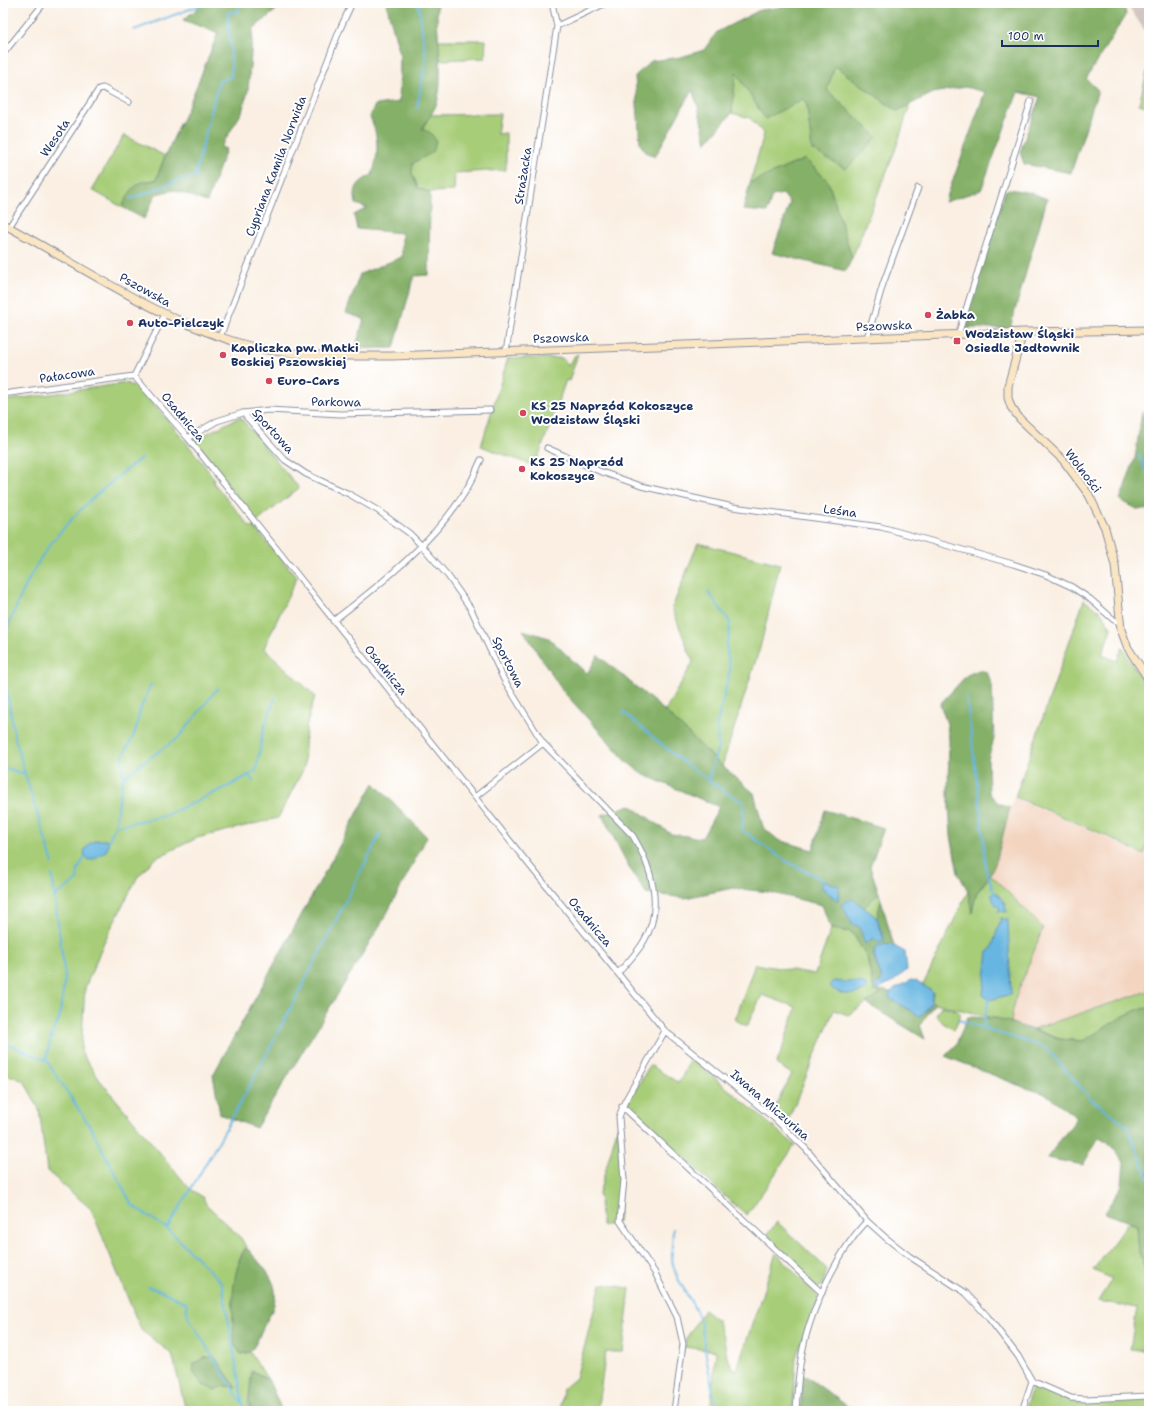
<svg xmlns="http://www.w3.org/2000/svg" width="1152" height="1414" font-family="'Shantell Sans',sans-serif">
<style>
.built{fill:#f3d4bf}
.industrial{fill:#cfc0bb}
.green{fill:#a7cd78;stroke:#617e6b}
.forest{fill:#85b068;stroke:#507063}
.water{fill:#66b6e1;stroke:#4072a0}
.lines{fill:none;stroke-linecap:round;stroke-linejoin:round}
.stream{stroke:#66b6e1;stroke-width:2}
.street-casing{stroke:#8a8fa0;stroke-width:7}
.secondary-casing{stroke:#8a8fa0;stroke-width:9}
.street{stroke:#fff;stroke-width:5}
.secondary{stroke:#fbe6c4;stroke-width:7}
.poi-dot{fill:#d1495b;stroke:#fff;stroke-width:1.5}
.labels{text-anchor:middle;stroke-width:4;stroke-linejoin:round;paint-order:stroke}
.street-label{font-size:12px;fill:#1b2f5e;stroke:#fff}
.poi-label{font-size:12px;font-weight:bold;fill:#1b2f5e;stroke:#fff;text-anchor:start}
</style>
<rect width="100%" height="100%" fill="#fff"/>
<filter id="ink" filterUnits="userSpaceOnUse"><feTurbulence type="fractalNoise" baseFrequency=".025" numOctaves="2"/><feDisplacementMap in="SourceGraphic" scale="8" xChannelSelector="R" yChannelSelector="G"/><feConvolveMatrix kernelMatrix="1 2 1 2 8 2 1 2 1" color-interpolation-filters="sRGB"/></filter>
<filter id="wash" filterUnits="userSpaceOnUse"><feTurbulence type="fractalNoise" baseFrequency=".012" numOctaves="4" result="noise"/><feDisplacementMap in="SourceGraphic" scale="16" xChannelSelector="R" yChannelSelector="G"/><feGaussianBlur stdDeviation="0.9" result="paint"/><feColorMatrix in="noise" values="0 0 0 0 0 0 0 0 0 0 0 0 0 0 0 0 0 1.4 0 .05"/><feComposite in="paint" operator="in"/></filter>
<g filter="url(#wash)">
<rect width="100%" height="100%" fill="#faefe2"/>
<path class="built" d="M1014,798L1104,836L1144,856L1149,842L1148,991L1033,1029L1011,1023L1014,1003L1026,970L991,875Z"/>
<path class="industrial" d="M1126,3H1149V37L1127,4Z"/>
<path class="green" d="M438,40H486L485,58L440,60Z
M1149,64V107L1139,104Z
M835,66L897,111L910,104L895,151L852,258L828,181L805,159L750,183L764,134L750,118L732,113L735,72L803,99L807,105L812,150L877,137L827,90Z
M500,114L497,134L506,133V170L455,173L454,191L430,192L418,188L412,173L413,163L424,156L422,129L430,115Z
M124,135L165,156L156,180C134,181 132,189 122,207L92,190Z
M578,354L569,381L566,380L541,450L534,466L481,446L508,358H562L568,366L573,357Z
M126,383C146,387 198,458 214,478L213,482L250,527H254L297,577L264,648L315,696L306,727L304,768L278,818L197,838L154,859L137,878L104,942L85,988L81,1052L99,1079L190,1189L203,1197L206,1204L241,1238L246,1247L239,1260L234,1305V1335L241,1354L250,1352L269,1381L252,1370L248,1404L251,1411H186L172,1354L141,1330L91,1209L47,1171L39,1109L24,1081L3,1073V401Z
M240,417L299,488L257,522L194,442V440Z
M698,543L780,564L761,644L722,766L665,711L693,662L672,608Z
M1084,600L1102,613L1111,628L1102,655L1117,661L1122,647L1149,692V840L1144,855L1105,835L1015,797Z
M991,875L1043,928L1014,1002L1011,1023L935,1003L932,1002L933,992L923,985L968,891L972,911L976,894Z
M879,893L881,900L877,918L864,908Z
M831,929L852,932L867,957L874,991L882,993L848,1015L834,1010L786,1125L772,1112L792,1074L776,1064L782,1050L796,1007L762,995L747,1026L735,1020L755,964L815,974Z
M1149,959V1008L1139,1009L1122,1017L1083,1041L1060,1039L1033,1029L1148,991Z
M941,1006L956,1010L961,1014L954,1030L943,1023L936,1015Z
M691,1058L795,1145L747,1215L723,1195L627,1104L650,1065L679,1083Z
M618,1125L621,1175L618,1222L602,1226L599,1194Z
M777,1222L827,1269L822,1286L817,1288L767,1235Z
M1128,1223L1137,1225C1138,1243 1138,1259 1149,1275V1351L1130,1349L1137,1308L1098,1301L1112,1279L1093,1270Z
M776,1253L817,1296L818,1300L796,1357L793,1411H710L716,1351L684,1347L686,1339L704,1310L717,1320L724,1339L727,1357L736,1372Z
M601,1284L630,1288L623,1352H606L597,1411H560L563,1389L576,1378Z
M1033,1385L1078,1404L1149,1398V1411H1042L1025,1408Z"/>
<path class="forest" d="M204,3H279L281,6L253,29L248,91L242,112L221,147L226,149L207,202L174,190L156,194L144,219L122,207C132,188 134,182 156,180L165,156L189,105L218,33L183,20Z
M386,3H437C436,33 444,71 438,99C436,109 427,120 422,129L431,133L436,141L433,152L413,163L412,173L418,188L430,192L429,275L414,276L394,348L355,349L364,319L346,313L360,274L402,257V233L357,229L354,215L367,208L356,204C353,188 357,182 372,175C379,154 379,137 370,117L375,105L399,102L400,54Z
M814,3H1123L1126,14L1086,79L1098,90L1071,173L1024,164L1020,152L1040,97L1018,92L981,190L945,202L985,92L965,87L933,93L897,111L835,66L827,90L877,137L846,169L812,150L807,105L803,99L765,119L736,72L732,113L706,143L698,106L692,90L655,157L646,152L640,144L635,76L651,61L681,57L704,50L717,32L760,10Z
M805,159L828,181L852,258L846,271L772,253L790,203L783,194L772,196L767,212L743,210L750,183Z
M1009,189L1032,193L1047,199L1010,328H963L1005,191Z
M1142,412L1149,437V510L1137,509L1120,500L1135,458Z
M523,630L549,638L587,674L598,655L665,711L722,766L754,793L763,827L778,840L813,850L825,810L884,828L870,867L879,893L864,908L853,899L865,943L874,938L884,940L877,918L881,900L894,946L885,944L873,954L882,980L875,986L877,989L890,992L889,998L926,1011L932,1002L935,1003L920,1025L925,1039L866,1003L882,993L874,991L867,957L852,932L831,929L822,905L768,892L733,888L685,898L646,893L630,869L602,815L630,805L671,834L702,838L719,807L642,774L626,761L562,690Z
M979,670L987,672L992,684L994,739L988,759L989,793L997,802L1010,808L996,862L992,871L976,894L972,913L968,891L958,873L951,836L948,793L949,741L947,724L940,704L967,675Z
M374,783L427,837L385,917L256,1128L220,1114L213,1075Z
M1149,1008V1275C1138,1259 1138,1243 1137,1225L1105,1213L1122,1185L1124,1162L1108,1142L1099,1137L1083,1165L1047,1158L1077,1118L1046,1094L1023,1087L945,1056L958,1043V1039L968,1017L997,1018L1060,1039L1083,1041L1122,1017L1139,1009Z
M246,1247C269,1274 287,1287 266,1322C260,1332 258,1343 250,1352L241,1354L235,1346C232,1314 229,1276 246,1247Z
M214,1356L236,1387L224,1386L215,1390L203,1385L193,1372L194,1364L204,1358Z
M252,1370L269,1381L282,1411H251L249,1401Z
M803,1374L854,1411H800Z"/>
<path class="water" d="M96,840H109L107,850L94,859L88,860L85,857L84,851L89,844Z
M823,880L839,886L838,901L825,891V889L821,888Z
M996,892L1004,902L1007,912L998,911L1000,908L995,904L991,894Z
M853,899L877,918L884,940L879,943L873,938L865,944L859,926L853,925L841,904Z
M1001,918L1008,920L1011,994L990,1000L983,995L988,952L992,947Z
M885,944L894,946L905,952L907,970L894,981L877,989L875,986L882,980C880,968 872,959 875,947Z
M911,980L917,981L933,992C931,1003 928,1009 920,1016L889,998L890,992Z
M833,981L865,983L867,989C853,997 841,996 829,986Z"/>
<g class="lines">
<path class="stream" d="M134,30L206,3
M417,108L426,58L418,3
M131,199L182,179L197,177L195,175L219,81L231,77C233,55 228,34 228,12H238L240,3
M1138,454L1149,477
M708,592L730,622L729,636L726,645L730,670L717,724L718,747L708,780
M3,637C13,616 21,593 32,573C57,526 100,490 141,458
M3,666L14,734L25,774
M966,695L980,806L986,869L994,893
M623,712C662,745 700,778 744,803L742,830L786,861L823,880
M3,767L25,774L53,864
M249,775L253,781
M123,777L122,758L135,733L140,710L151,684
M115,825L123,777L179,737L218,688
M109,840L115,826L164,816L227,787L256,771L263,731L275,698
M54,897L77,880L78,869L85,857
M959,1020L1046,1048L1090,1098L1127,1126L1149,1179
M985,1028L984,1021L989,999
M3,1032L8,1044L46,1060L91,1128L132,1205L169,1230L222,1283L244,1411
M46,1060L52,1033L59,1020L65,978L52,875
M167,1228C246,1102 312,966 380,834
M673,1229C673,1238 671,1248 672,1257C673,1281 695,1300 701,1324C704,1338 705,1352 708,1366C710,1382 715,1396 717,1411
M148,1287L162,1291L186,1303L188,1317L242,1403"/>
</g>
</g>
<g filter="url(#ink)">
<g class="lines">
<g class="street-casing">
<path id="street" d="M557,26L606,3
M3,54L44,3
M9,227L99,89L103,88L129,102
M958,335L1031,101
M220,337L340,29L352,3
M867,338L883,284L918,188
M506,352L557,26L552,3
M134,376L188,438L530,866L665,1031L774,1118L806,1149L867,1221L886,1238L909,1256L966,1293L987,1316L1018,1356L1032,1381
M134,376L165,314
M3,394L134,376
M243,413L285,460L306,474L349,494L377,510L409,533L422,546L448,576L471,609L504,680L543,743L633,836C652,867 664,908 644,941C637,953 628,962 619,972
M188,438L217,421L243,413L269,410L340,414L490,410
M547,448L599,471L641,486L733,507L881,527L1013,564L1046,575L1072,587L1090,599L1114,620L1119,622
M333,621C379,586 441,536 469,485C474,477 477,468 481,460
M475,797L543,743
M665,1031L625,1101L619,1117L624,1180L620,1221L655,1273L677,1317L683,1344L674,1411
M622,1106L822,1293
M1032,1381L1071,1398L1086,1399L1149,1396
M796,1411C797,1394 798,1376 801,1359C808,1315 836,1253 867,1221
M1022,1411L1032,1381"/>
</g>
<g class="secondary-casing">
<path id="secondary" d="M3,224C82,266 162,323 250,346C296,358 344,356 392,356L1023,332L1149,330
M1023,332L1008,386V398L1011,407L1020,419L1063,460L1089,495L1105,528L1115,565L1121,630L1128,648L1149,680"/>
</g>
<use href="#street" class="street"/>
<use href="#secondary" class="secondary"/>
</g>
</g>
<g class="poi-dot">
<circle cx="928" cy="315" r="4"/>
<circle cx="130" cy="323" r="4"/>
<rect x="953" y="337" width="8" height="8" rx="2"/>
<circle cx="223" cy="355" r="4"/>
<circle cx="269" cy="381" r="4"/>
<circle cx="523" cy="413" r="4"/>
<circle cx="522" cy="469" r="4"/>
</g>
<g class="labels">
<g class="street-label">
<text transform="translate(55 138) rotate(-56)" y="4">Wesoła</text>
<text transform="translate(276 166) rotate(-69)" y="4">Cypriana Kamila Norwida</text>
<text transform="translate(523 176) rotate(-81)" y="4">Strażacka</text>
<text transform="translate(145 290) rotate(29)" y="4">Pszowska</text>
<text transform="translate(884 326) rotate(-2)" y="4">Pszowska</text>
<text transform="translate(561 338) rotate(-2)" y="4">Pszowska</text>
<text transform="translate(67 375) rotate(-8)" y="4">Pałacowa</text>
<text transform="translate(336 402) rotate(1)" y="4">Parkowa</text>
<text transform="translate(183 417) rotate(50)" y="4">Osadnicza</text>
<text transform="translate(273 431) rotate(48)" y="4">Sportowa</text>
<text transform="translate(1083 471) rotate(53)" y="4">Wolności</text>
<text transform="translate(840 511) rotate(8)" y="4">Leśna</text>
<text transform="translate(508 662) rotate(63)" y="4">Sportowa</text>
<text transform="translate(386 670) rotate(51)" y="4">Osadnicza</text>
<text transform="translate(590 922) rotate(50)" y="4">Osadnicza</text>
<text transform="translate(770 1105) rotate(41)" y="4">Iwana Miczurina</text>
</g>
<g class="poi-label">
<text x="936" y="319">Żabka</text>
<text x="138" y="327">Auto-Pielczyk</text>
<text x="965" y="338">Wodzisław Śląski<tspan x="965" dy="14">Osiedle Jedłownik</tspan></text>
<text x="231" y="352">Kapliczka pw. Matki<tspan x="231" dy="14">Boskiej Pszowskiej</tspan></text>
<text x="277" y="385">Euro-Cars</text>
<text x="531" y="410">KS 25 Naprzód Kokoszyce<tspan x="531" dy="14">Wodzisław Śląski</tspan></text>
<text x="530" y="466">KS 25 Naprzód<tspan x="530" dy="14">Kokoszyce</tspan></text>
</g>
</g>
<rect width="1152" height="1414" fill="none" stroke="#fff" stroke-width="16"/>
<path d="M1002 40v6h96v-6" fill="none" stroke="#1b2f5e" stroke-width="2"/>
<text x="1008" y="40" font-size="12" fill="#1b2f5e" stroke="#ffffff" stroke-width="3" paint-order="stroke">100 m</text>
</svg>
